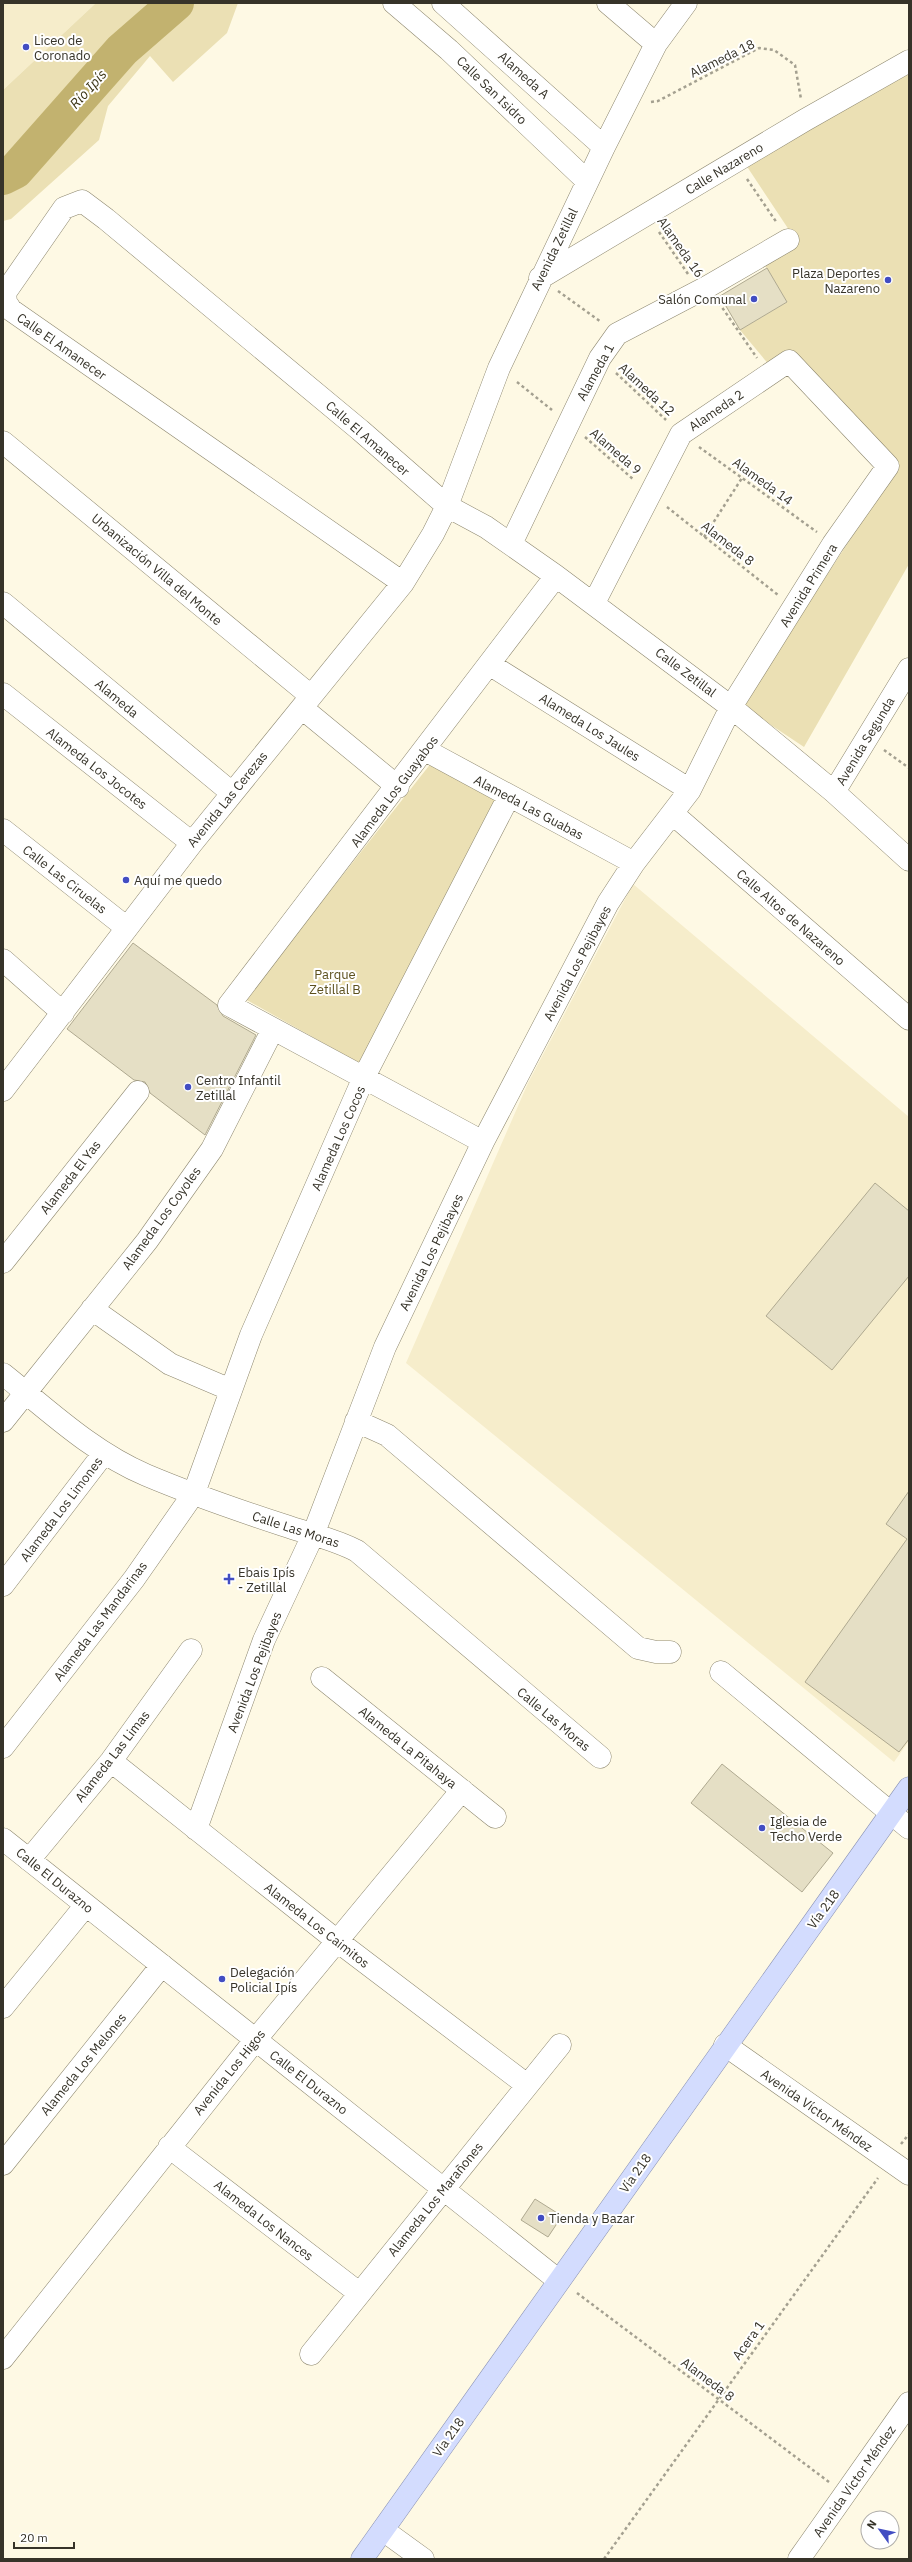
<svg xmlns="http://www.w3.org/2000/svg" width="912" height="2562" font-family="'IBM Plex Sans',sans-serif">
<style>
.built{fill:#f6edcb}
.green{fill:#ebe0b4}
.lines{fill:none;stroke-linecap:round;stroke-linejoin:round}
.river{stroke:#c2b26f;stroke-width:36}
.building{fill:#e5dfc5;stroke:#afa990}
.minor-casing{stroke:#8d876f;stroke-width:23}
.major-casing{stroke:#8991b3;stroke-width:23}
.path{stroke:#a4a090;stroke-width:2.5;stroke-dasharray:3 3;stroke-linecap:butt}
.minor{stroke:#fff;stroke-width:22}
.major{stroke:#d3dcfe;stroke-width:22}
.poi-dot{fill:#424dc2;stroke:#fff;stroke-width:1.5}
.labels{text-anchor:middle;stroke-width:4;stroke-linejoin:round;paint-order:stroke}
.poi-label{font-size:13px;fill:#363329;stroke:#fff;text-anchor:start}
.street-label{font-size:13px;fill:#363329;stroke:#fff}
.park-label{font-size:13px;fill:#5c501d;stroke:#fff}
.water-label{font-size:14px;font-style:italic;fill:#3d3617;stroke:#fff}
</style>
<rect width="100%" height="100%" fill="#fef9e4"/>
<path class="built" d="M3,3H96L3,90Z
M633,884L909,1117V1741L894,1762L406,1363L528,1083Z"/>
<path class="green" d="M96,3H238L227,33L173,82L150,56L108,106L99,140L11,219L3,221V90Z
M909,67V564L804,747L741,705L898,467L790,353L770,366L740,330L787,302L763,262L797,242L744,162Z
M432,762L499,800L359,1063L245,999Z"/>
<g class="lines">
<path class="river" d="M3,177L15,171L122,50L176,3"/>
</g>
<path class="building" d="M767,268L787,302L740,330L720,296Z
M133,943L217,1005L223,1016L256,1035L205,1135L150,1093L145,1082L134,1080L67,1029Z
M875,1183L909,1211V1276L832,1370L766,1316Z
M909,1491V1739L899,1752L805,1682L907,1539L886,1524Z
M722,1764L833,1853L802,1892L691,1803Z
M535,2199L562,2216L548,2237L521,2220Z"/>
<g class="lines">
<g class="minor-casing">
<path id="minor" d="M394,3L449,50L587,181
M443,3L604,147
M608,3L656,44
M540,278L805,120L909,61
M3,442L311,696
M511,544L600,358L617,334L707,287L788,240
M403,583L11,310L6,302L5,293L64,208L82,201L106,219L360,430L447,506L486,527L556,576L731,707L834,792L909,860
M3,603L232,793
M489,664L690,790
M3,694L192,843
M302,708L398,787
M425,750L634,863
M834,792L909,669
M673,814L909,1019
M3,830L127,928
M3,960L63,1013
M3,1090L192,843L403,583L433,534L447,506L499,368L604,147L656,44L686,3
M483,1142L229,1005L556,576
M3,1262L138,1092
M92,1309L170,1364L231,1390
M3,1374C48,1410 92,1452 146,1475C191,1494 237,1510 283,1525C309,1534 332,1538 357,1551L600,1757
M3,1421L147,1241L212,1149L273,1029
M356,1421L387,1435L638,1648L656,1652H670
M3,1585L104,1453
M721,1672L909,1828
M322,1678L495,1817
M3,1747L134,1579L194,1493L251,1335L364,1077L509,796
M111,1761L336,1940L527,2085
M196,1829L264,1640L313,1535L385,1347L483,1142L608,903L634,863L690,790L731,707L833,544L888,466L789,361L681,434L594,603
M3,1839L558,2280
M29,1860L111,1761L191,1650
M3,2007L86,1905
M725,2045L909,2174
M169,2147L359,2293
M3,2164L162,1965
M311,2354L560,2045
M3,2358L256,2039L462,1790
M383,2530L423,2559
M799,2559L909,2403"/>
</g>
<g class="major-casing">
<path id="major" d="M362,2559L909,1788"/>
</g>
<path class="path" d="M651,102L658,101L759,48L774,50L795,65L801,99
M747,179L777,223
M659,232L688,274
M558,291L601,322
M719,303L757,358
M616,373L666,420
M517,382L552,410
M585,437L634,480
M699,447L817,532
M667,507L778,595
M704,537L742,478
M884,750L909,768
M901,2144L909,2134
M577,2293L829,2482
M604,2559L878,2178"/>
<use href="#minor" class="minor"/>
<use href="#major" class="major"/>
</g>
<g class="poi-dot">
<circle cx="26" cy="47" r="4"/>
<circle cx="888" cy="280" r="4"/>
<circle cx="754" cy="299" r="4"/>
<circle cx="126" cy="880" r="4"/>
<circle cx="188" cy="1087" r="4"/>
<path d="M227 1573h4v4h4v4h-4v4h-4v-4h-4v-4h4z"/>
<circle cx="762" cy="1828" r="4"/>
<circle cx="222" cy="1979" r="4"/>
<circle cx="541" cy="2218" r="4"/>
</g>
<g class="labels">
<g class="poi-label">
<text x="34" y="45">Liceo de<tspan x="34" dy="15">Coronado</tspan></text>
<text x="880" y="278" text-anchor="end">Plaza Deportes<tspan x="880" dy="15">Nazareno</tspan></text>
<text x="746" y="304" text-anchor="end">Salón Comunal</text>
<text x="134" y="885">Aquí me quedo</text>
<text x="196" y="1085">Centro Infantil<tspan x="196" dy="15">Zetillal</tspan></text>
<text x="238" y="1577">Ebais Ipís<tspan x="238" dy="15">- Zetillal</tspan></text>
<text x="770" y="1826">Iglesia de<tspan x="770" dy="15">Techo Verde</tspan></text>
<text x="230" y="1977">Delegación<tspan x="230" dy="15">Policial Ipís</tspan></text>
<text x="549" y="2223">Tienda y Bazar</text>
</g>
<g class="street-label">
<text transform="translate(722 58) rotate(-26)" y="5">Alameda 18</text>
<text transform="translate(524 75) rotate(42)" y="5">Alameda A</text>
<text transform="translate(492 90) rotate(44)" y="5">Calle San Isidro</text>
<text transform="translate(724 168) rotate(-31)" y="5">Calle Nazareno</text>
<text transform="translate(681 247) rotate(55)" y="5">Alameda 16</text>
<text transform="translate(554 249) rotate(-64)" y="5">Avenida Zetillal</text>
<text transform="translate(62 346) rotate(35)" y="5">Calle El Amanecer</text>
<text transform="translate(595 372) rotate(-61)" y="5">Alameda 1</text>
<text transform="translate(647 389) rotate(43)" y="5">Alameda 12</text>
<text transform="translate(716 410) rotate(-34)" y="5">Alameda 2</text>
<text transform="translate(368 438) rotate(41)" y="5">Calle El Amanecer</text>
<text transform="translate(616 451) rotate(41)" y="5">Alameda 9</text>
<text transform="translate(763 481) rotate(36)" y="5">Alameda 14</text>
<text transform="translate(728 543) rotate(38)" y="5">Alameda 8</text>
<text transform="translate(157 569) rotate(40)" y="5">Urbanización Villa del Monte</text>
<text transform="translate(808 585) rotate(-58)" y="5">Avenida Primera</text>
<text transform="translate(686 672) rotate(37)" y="5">Calle Zetillal</text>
<text transform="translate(117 698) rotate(40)" y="5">Alameda</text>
<text transform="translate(590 727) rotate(32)" y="5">Alameda Los Jaules</text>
<text transform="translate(865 741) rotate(-59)" y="5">Avenida Segunda</text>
<text transform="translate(97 768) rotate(38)" y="5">Alameda Los Jocotes</text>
<text transform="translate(394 791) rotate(-53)" y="5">Alameda Los Guayabos</text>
<text transform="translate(227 799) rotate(-51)" y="5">Avenida Las Cerezas</text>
<text transform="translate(529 807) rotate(28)" y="5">Alameda Las Guabas</text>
<text transform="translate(65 879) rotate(38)" y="5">Calle Las Ciruelas</text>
<text transform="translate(791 917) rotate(41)" y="5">Calle Altos de Nazareno</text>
<text transform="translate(577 963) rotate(-62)" y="5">Avenida Los Pejibayes</text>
<text transform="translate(338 1138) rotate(-66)" y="5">Alameda Los Cocos</text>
<text transform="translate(70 1177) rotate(-52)" y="5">Alameda El Yas</text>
<text transform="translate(161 1218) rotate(-54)" y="5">Alameda Los Coyoles</text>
<text transform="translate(431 1252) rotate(-64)" y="5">Avenida Los Pejibayes</text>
<text transform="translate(61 1509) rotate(-53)" y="5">Alameda Los Limones</text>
<text transform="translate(296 1529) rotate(18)" y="5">Calle Las Moras</text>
<text transform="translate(100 1621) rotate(-53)" y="5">Alameda Las Mandarinas</text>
<text transform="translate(254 1672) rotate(-69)" y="5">Avenida Los Pejibayes</text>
<text transform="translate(554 1719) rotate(40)" y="5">Calle Las Moras</text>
<text transform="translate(408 1747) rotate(39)" y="5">Alameda La Pitahaya</text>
<text transform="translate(112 1756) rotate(-52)" y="5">Alameda Las Limas</text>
<text transform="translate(55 1880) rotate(39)" y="5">Calle El Durazno</text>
<text transform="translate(823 1909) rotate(-54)" y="5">Vía 218</text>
<text transform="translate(317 1925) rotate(38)" y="5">Alameda Los Caimitos</text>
<text transform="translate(83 2064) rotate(-51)" y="5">Alameda Los Melones</text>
<text transform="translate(229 2072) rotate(-51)" y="5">Avenida Los Higos</text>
<text transform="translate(309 2082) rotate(38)" y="5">Calle El Durazno</text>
<text transform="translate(817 2110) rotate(35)" y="5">Avenida Víctor Méndez</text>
<text transform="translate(635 2173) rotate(-55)" y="5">Vía 218</text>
<text transform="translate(435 2199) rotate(-51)" y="5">Alameda Los Marañones</text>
<text transform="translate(264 2220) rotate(38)" y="5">Alameda Los Nances</text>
<text transform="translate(748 2340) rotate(-54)" y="5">Acera 1</text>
<text transform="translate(708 2379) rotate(37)" y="5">Alameda 8</text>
<text transform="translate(448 2437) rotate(-55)" y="5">Vía 218</text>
<text transform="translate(854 2481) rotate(-55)" y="5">Avenida Víctor Méndez</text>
</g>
<g class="park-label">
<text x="335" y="979">Parque<tspan x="335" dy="15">Zetillal B</tspan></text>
</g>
<g class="water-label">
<text transform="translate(88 89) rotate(-48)" y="5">Río Ipís</text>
</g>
</g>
<rect width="912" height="2562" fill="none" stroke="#363329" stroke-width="8"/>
<g transform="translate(880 2530) rotate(303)"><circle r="19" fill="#ffffff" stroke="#afada9"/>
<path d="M0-3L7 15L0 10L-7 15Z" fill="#424dc2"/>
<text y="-6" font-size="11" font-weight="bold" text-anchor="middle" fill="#363329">N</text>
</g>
<path d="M14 2542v6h60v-6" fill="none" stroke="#363329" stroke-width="2"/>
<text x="20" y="2542" font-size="12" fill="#363329" stroke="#ffffff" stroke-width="3" paint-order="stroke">20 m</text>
</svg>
